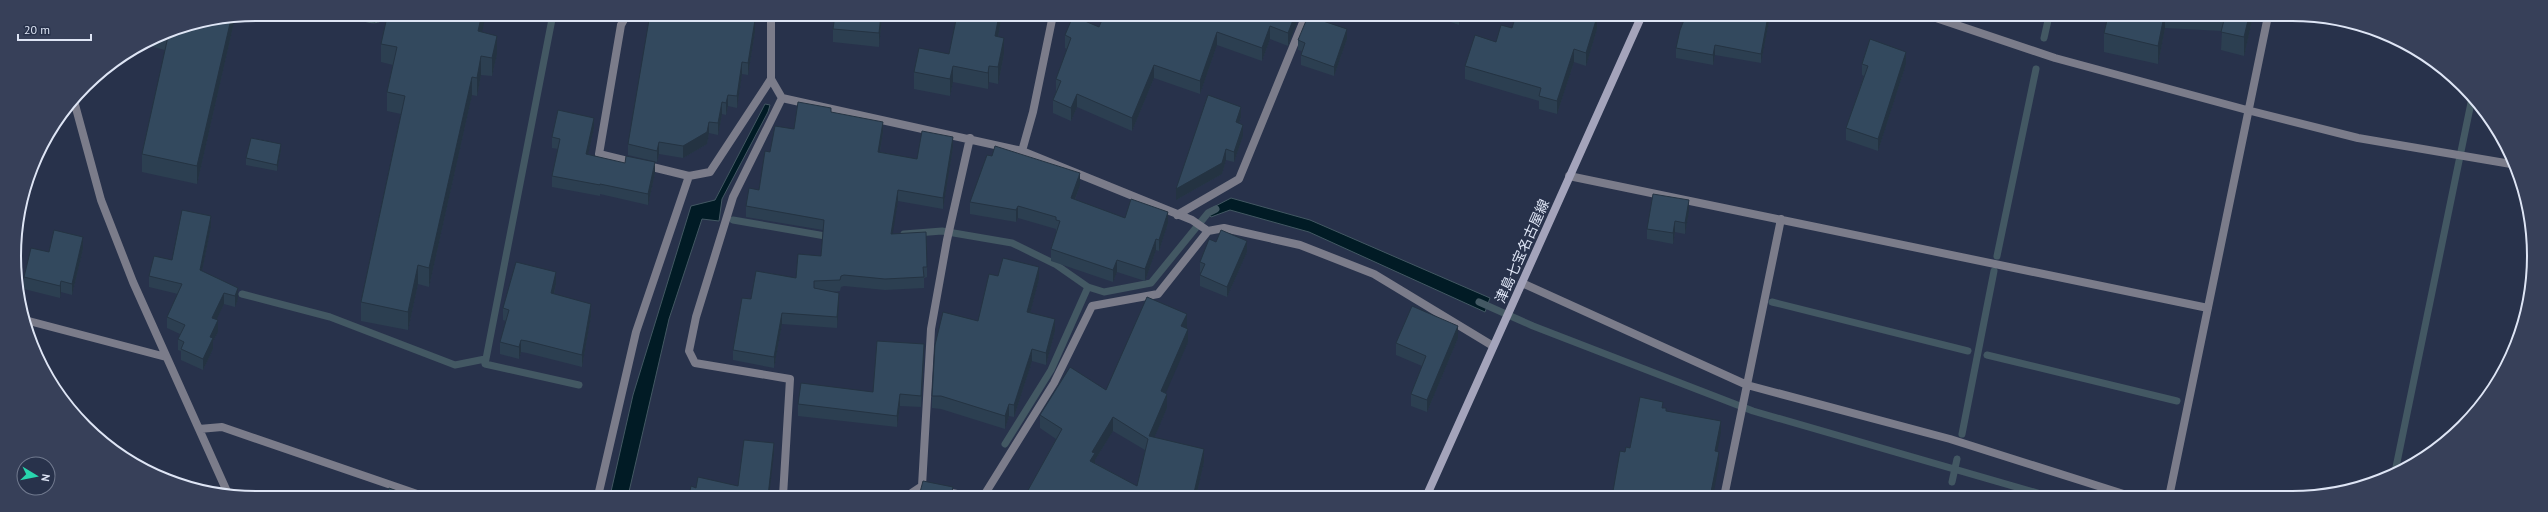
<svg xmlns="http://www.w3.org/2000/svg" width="2548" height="512" font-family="'PT Sans','Noto Sans JP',sans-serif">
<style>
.water{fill:#011b25;stroke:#435863}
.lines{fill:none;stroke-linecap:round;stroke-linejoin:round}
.stream{stroke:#435863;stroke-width:7}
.minor{stroke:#7b7c8a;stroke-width:8}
.secondary{stroke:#a4a4bb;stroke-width:8}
.wall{fill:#2c3f51;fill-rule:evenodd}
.shaded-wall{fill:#243342}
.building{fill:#33495e;stroke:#243342;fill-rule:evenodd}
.labels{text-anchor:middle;stroke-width:4;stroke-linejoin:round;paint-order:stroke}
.street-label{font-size:14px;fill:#dee5f5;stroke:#28324b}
.rim{fill:none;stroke:#dee5f5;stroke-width:2}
</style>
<rect width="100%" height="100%" fill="#28324b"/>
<path class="water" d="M360,14H387C383,24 373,24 364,21Z
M765,104L770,105L768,112L722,199L719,221L702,219L669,319L628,496H610L633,395L691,206L715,200Z
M1231,198L1310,220L1490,298L1485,312L1309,232L1230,210L1211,217L1206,211Z"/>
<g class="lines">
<path class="stream" d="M553,14L485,364L579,385
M2044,38L2049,16
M733,220L831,237
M904,234L942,231L1012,243L1055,264L1088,287L1104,292L1151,283L1208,213L1216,209
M1997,256L2036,69
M242,294L330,317L455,365L485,359
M1479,302L1533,326L1753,411L2051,497
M1772,302L1968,351
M1987,355L2177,401
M1962,434L1994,271
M1005,444L1051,370L1088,287
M2395,472L2472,98
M1952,482L1957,459"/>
<path class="minor" d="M627,14L621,25L599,154L689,176
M771,15V79L782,98L1022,151L1192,220L1208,231
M1930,16L2055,58L2247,110L2358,138L2511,164
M782,98L733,197L696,317L689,351L695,363L790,379L783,496
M74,101L101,200L133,282L229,496
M1022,151L1033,112L1053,15
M1569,176L2208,308
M1177,215L1239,179L1306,15
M1522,283L1747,385L1950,439L2133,497
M25,320L166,357
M199,429L222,427L423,496
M922,486L931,329L947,240L970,138
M942,491L967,496
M598,496L636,332L689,176L710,172L771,79
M907,496L922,486L927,487
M983,497L1054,383L1092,306L1158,294L1208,231L1224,228L1300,245L1374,274L1493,346
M1724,497L1781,219
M2169,497L2268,16"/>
<path class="secondary" d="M1426,497L1642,15"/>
</g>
<path class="wall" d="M256,14H285L283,22L250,15Z
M882,15L879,47L833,42V29Z
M957,15H1002L998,37L1004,54L998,84L989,82L988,89L953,82L950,96L914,89V72L949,54Z
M1297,15V22L1288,46L1270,39L1262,61L1217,45L1200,94L1154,78L1132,131L1077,107L1071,121L1053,113V100L1056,92V79L1067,49L1065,48V35L1099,27Z
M1431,15H1462L1459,25Z
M1686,15L1770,16L1761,63L1715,55L1713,65L1676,58V48Z
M2108,16H2253L2244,56L2221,50L2222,31L2165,28L2158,64L2104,52V33Z
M235,18L197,184L142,172V154L165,50L153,47V41L152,40L164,32Z
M402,20L482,32L497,54L492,76L481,75L477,96L472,95L429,287L418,284L408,330L361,321V302L401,114L387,111V92L393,65L381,62V44Z
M1512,28L1597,29L1586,66L1574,62L1557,114L1539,109V101L1465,79V66L1496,42Z
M755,32L748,75L742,74L737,108L728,106L726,115L722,114L718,135L709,133L707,144L683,158L659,154L657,162L628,155V144Z
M1347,39L1334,76L1301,65V55L1302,51L1298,50V40Z
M1862,64H1906L1878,151L1846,140V128L1864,76L1862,75Z
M831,112L883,132L880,152L917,159L953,147L943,209L898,201L892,234L927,267V277L924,278V288L885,290L844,286L841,287L840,291L833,292L839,304L837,328L782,324L774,368L733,360V350L751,299L796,278L821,256L823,230L746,217V206L759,190L770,152L794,129Z
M1241,117L1239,124L1243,136L1234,162L1226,160L1222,174L1176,200Z
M594,128L588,154L655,173L648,205L600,194V196L552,187V176L558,149L552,148V137Z
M281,150L277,171L246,165V158Z
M1080,185L1075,200L1125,218L1168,223L1159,251L1156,250L1145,281L1117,272L1113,282L1051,261V249L1057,232L1056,231V229L1018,218L1016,222L970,214V202Z
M1689,211L1685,234L1675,232L1673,244L1647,239V229Z
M211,227L202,271L238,288V299L235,307L224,304L216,320L218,332L213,341V349L203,370L181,360V351L178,350V339L180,334L167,328V317L178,294L149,287V276L172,260Z
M1216,242L1247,252L1227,297L1200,286V275L1201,273L1200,272V262Z
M83,249L72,295L61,292L60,298L24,289V277L49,252Z
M998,276L1039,279L1030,313L1055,331L1046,365L1032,361L1014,417L1009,416L1005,429L941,409L932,408V396L978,321Z
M556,284L554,294L591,316L582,367L527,353L521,352L519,359L500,354V342L506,321L503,320V308Z
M1186,328L1188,342L1165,393L1167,408L1154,438L1204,462L1196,497H1027V492L1056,439L1040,428V415L1106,390L1187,328ZM1113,431L1145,450L1137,486L1095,463V460Z
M1458,338L1427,412L1411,406V394L1422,366L1396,355V343Z
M924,356L921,407L900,406L897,427L798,416V404L873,392Z"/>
<path class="shaded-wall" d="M283,14H285L283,22Z
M482,14H486L478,50V31Z
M881,15H882L879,47V33Z
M999,15H1002L995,53V36Z
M1295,15H1297V22L1288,46V33Z
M1459,15H1462L1459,25Z
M1768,16H1770L1761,63V54Z
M2164,16H2165V28L2158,64V46Z
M2249,16H2253L2244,56V37Z
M1597,17V29L1586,66V53Z
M235,18L197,184V166L231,19Z
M755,20V32L748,75V63Z
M1270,26V39L1262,61V48Z
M1347,29V39L1334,76V67Z
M1217,32V45L1200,94V81Z
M497,36V54L492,76V58Z
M1004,38V54L998,84V67Z
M1715,45V55L1713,65V55Z
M1574,49V62L1557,114V101Z
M1906,52V64L1878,151V139Z
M481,56V75L477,96V78Z
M742,62V74L737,108V96Z
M1154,65V78L1132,131V118Z
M953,66V82L950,96V79Z
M989,66V82L988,89V73Z
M472,77V95L429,287V268Z
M1077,94V107L1071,121V108Z
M728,95V106L726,115V103Z
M722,102V114L718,135V123Z
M1241,107V117L1236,133V122Z
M594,118V128L586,164V154Z
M709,122V133L707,144L683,158V146Z
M883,122V132L878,163V152Z
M1243,125V136L1234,162V152Z
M953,137V147L943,209V198Z
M659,142V154L657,162V151Z
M281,144V150L277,171V165Z
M1226,149V160L1222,174L1176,200V189Z
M655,162V173L648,205V194Z
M1080,173V185L1071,210V198Z
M898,190V201L891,245V234Z
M1689,200V211L1685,234V223Z
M1018,206V218L1016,222V210Z
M1168,212V223L1159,251V240Z
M211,216V227L200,281V270Z
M1675,221V232L1673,244V233Z
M83,237V249L72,295V284Z
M1156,239V250L1145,281V269Z
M1247,241V252L1227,297V287Z
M1117,260V272L1113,282V270Z
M418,265V284L408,330V312Z
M1039,267V279L1027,325V312Z
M556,272V284L551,305V293Z
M61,281V292L60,298V286Z
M238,288V299L235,307V296Z
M224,293V304L212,329V318Z
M839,293V304L837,328V317Z
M591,304V316L582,367V355Z
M782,313V324L774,368V357Z
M1187,314V328L1181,340V326Z
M1055,319V331L1046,365V353Z
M218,320V332L213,341V349L203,370V359L210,337Z
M1458,326V338L1427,412V400Z
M1188,329V342L1161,404V391Z
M521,340V352L519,359V347Z
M924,344V356L921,407V396Z
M1032,349V361L1014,417V405Z
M900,394V406L897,427V416Z
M1167,394V408L1149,450V436Z
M1009,404V416L1005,429V416Z
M1113,417V431L1095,460V466L1090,461L1092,452Z
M1721,421V432L1715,463V451Z
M774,443V453L769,496H768Z
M1204,449V462L1196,497H1193Z
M1719,452V463L1713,497H1710Z
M953,487V496H951Z"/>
<path class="building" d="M404,14H482L478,31L497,36L492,58L481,56L477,78L472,77L429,268L418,265L408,312L361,302L405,96L387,92L397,47L381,44L387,17L402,20Z
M650,14H720L755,20L748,63L742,62L737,96L728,95L726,103L722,102L718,123L709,122L707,132L683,146L659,142L657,151L628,144Z
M835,15H881L879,33L833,29Z
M957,15H999L995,36L1004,38L998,67L989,66L988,73L953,66L950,79L914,72L919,48L949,54Z
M1104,15H1295L1288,33L1270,26L1262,48L1217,32L1200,81L1154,65L1132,118L1077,94L1071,108L1053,100L1061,81L1056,79L1071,38L1065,35L1073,16L1099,27Z
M1516,15H1594L1597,17L1586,53L1574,49L1557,101L1539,96L1541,88L1465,66L1475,35L1496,42L1501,25L1512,28Z
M1686,15L1768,16L1761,54L1715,45L1713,55L1676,48L1680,30Z
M1308,16L1347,29L1334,67L1301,55L1305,43L1298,40Z
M2108,16H2164L2158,46L2104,33Z
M2225,16H2249L2244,37L2221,32Z
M231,19L197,166L142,154L169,32H167Z
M1870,39L1906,52L1878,139L1846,128L1868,66L1862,64Z
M1208,95L1241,107L1236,122L1243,125L1234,152L1226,149L1222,163L1176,189Z
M798,102L831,108V112L883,122L878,152L917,159L922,131L953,137L943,198L898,190L891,234L926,232L927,267H923L924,277L885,279L844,275L841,276L840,280L814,281V288L839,293L837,317L782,313L774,357L733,350L742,298L751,299L756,271L796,278L798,254L821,256L824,220L746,206L749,188L759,190L765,151L770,152L775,126L794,129Z
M558,110L594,118L586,154L625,163L626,156L655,162L648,194L600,184V185L552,176L560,139L552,137Z
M251,138L281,144L277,165L246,158Z
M995,146L1080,173L1071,198L1125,218L1131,199L1168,212L1159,240L1156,239L1145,269L1117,260L1113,270L1051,249L1060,221L1056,220V217L1018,206L1016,210L970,202L987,155L992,156Z
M1653,194L1689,200L1685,223L1675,221L1673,233L1647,229Z
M182,210L211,216L200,270L238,288L235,296L224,293L212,318L218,320L210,337L213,338L203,359L181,349L184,342L178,339L185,325L167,317L182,284L149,276L154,256L172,260Z
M54,230L83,237L72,284L61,281L60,286L24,277L31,248L49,252Z
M1221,230L1247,241L1227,287L1200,275L1205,264L1200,262L1209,239L1216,242Z
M1003,258L1039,267L1027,312L1055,319L1046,353L1032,349L1014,405L1009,404L1005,416L941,396H932L935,345L943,312L978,321L989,274L998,276Z
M516,262L556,272L551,293L591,304L582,355L527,341L521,340L519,347L500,342L509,310L503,308Z
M1147,297L1187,314L1181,326L1188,329L1161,391L1167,394L1149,436L1204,449L1193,497H1037L1027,492L1062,429L1040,415L1070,367L1106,390ZM1113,417L1148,439L1137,486L1090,461L1095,453L1092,452Z
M1412,306L1458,326L1427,400L1411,394L1426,356L1396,343Z
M877,341L924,344L921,396L900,394L897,416L798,404L801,383L873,392Z
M1640,397L1663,402L1662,408H1666V411L1721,421L1715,451L1719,452L1710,497H1612L1620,451L1625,452L1626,447L1630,448Z
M744,440L774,443L768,496H689L691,486L696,488L698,477L738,486Z
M923,481L953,487L951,496H919Z
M389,488L411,496H386Z"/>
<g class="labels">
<g class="street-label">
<text transform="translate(1522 251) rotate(-66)" y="5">津島七宝名古屋線</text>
</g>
</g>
<path d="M0 0H2548V512H0ZM256 21H2292A235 235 0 0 1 2527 256V256A235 235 0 0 1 2292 491H256A235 235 0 0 1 21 256V256A235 235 0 0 1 256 21Z" fill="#374059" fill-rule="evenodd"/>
<path class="rim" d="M256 21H2292A235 235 0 0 1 2527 256V256A235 235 0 0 1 2292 491H256A235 235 0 0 1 21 256V256A235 235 0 0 1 256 21Z"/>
<g transform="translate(36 476) rotate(100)"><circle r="19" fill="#28324b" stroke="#717a8f"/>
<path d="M0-3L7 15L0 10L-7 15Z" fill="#28d5ad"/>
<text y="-6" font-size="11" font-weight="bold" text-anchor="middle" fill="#dee5f5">N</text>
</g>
<path d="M18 34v6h73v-6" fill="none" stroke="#dee5f5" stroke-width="2"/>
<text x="24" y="34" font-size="12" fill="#dee5f5" stroke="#28324b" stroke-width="3" paint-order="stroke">20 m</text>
</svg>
